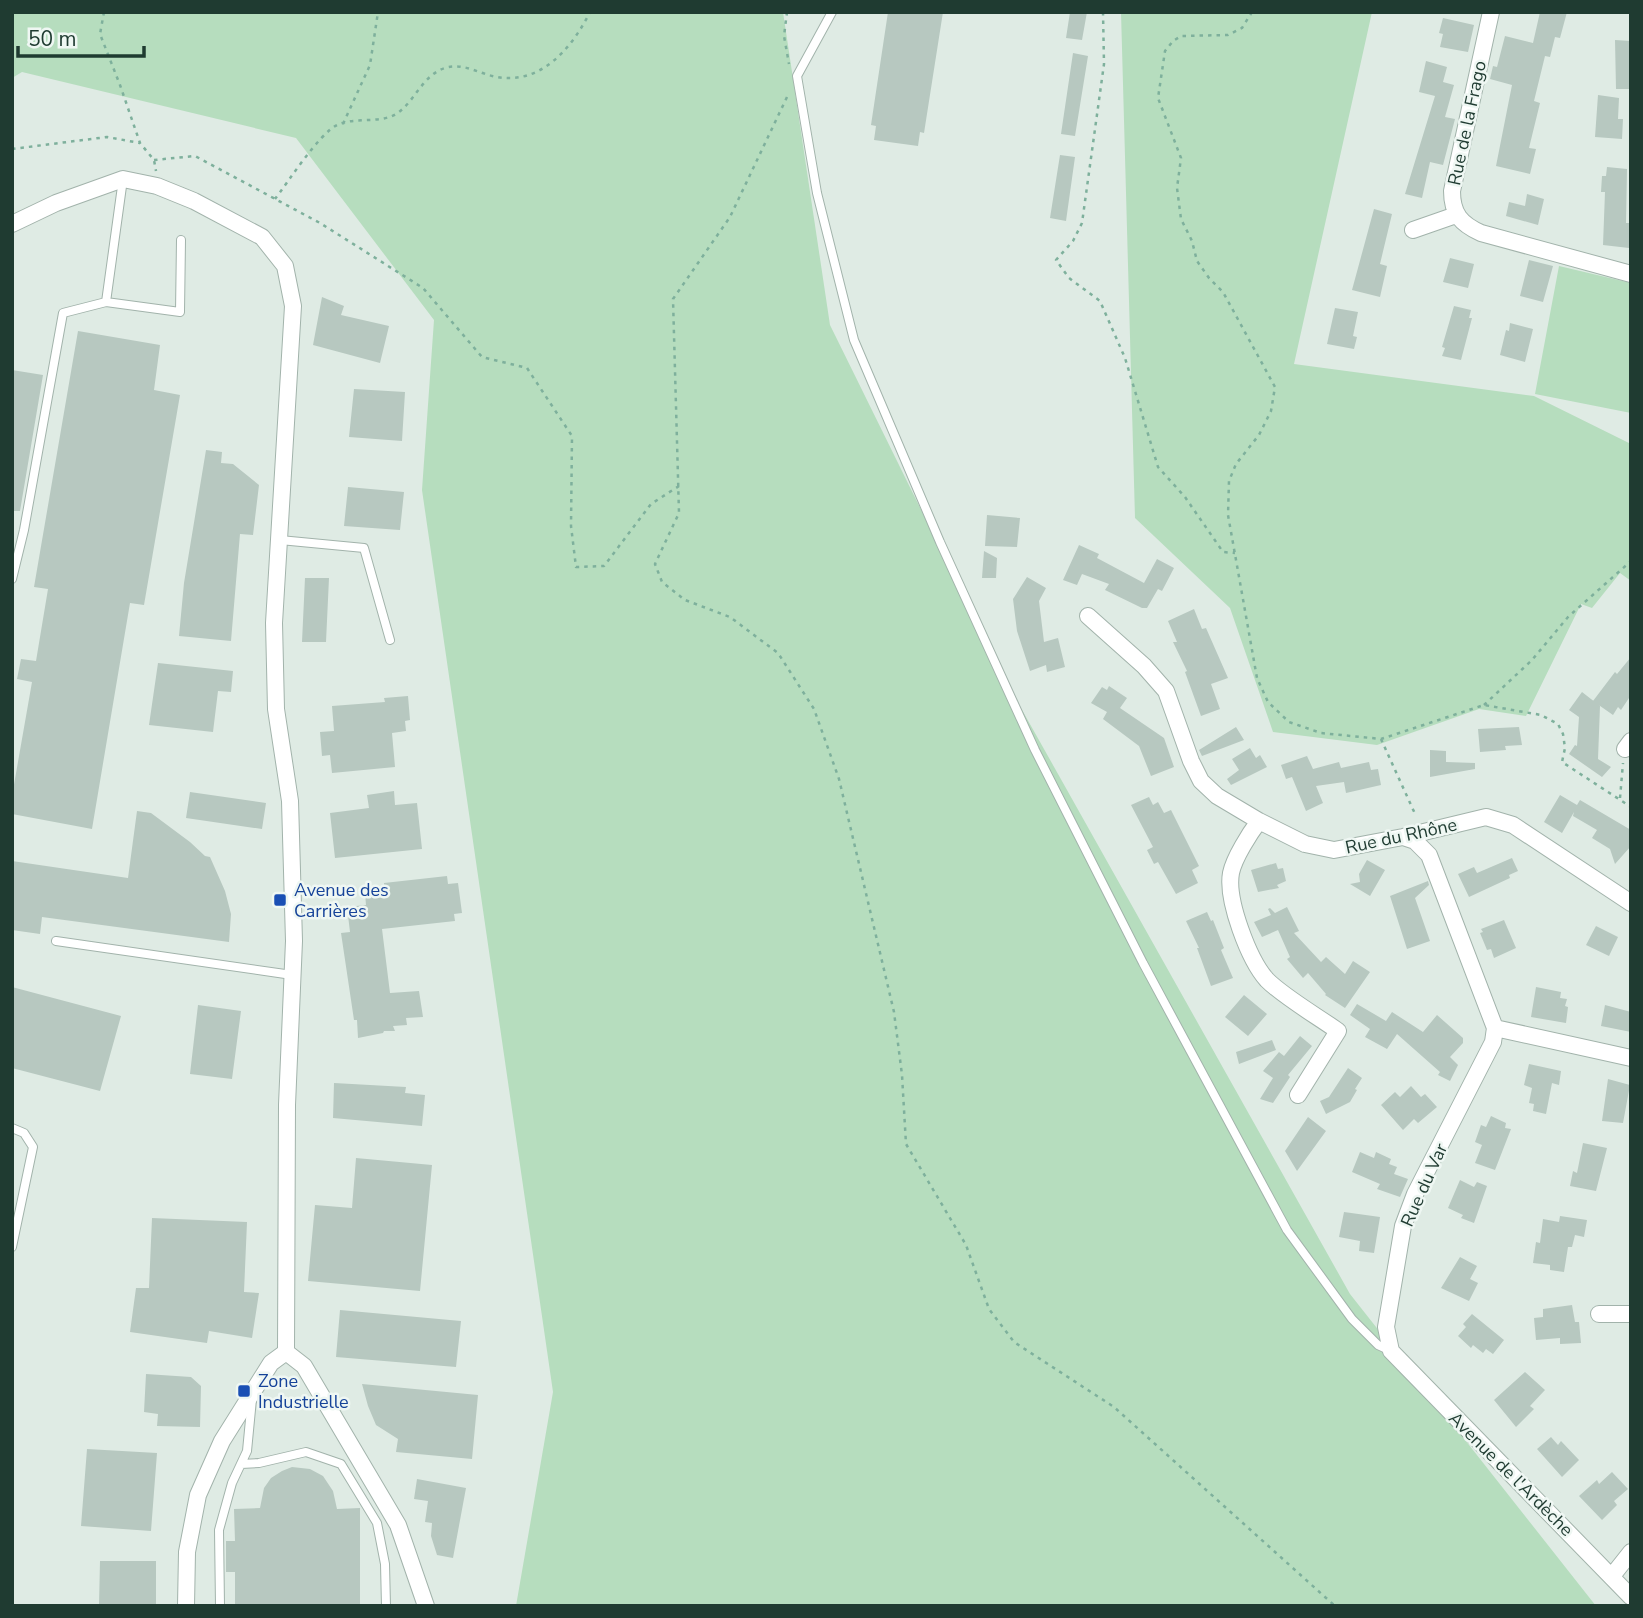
<svg xmlns="http://www.w3.org/2000/svg" width="1643" height="1618" font-family="'Nunito Sans',sans-serif">
<style>
.green{fill:#b6ddbe}
.building{fill:#b7c8c0}
.lines{fill:none;stroke-linecap:round;stroke-linejoin:round}
.lane-casing{stroke:#a2b3ab;stroke-width:10}
.street-casing{stroke:#a2b3ab;stroke-width:18}
.path{stroke:#7eb09c;stroke-width:2.5;stroke-dasharray:3.5 5;stroke-linecap:butt}
.lane{stroke:#fff;stroke-width:8}
.street{stroke:#fff;stroke-width:16}
.transit-dot{fill:#1a4fb4;stroke:#eff7f3;stroke-width:2.5}
.labels{text-anchor:middle;stroke-width:5;stroke-linejoin:round;paint-order:stroke}
.street-label{font-size:18px;fill:#1f3b31;stroke:#eff7f3}
.transit-label{font-size:18px;fill:#164399;stroke:#eff7f3;text-anchor:start}
</style>
<rect width="100%" height="100%" fill="#dfebe4"/>
<path class="green" d="M12,12H783L830,325L1003,676L1350,1294L1596,1606H516L553,1392L422,490L434,320L296,138L22,72L12,78Z
M1121,12H1372L1294,364L1534,396L1631,444V581L1620,573L1592,608L1581,604L1526,716L1479,709L1377,745L1273,732L1230,608L1135,518Z
M1559,266L1631,283V413L1535,394Z"/>
<path class="building" d="M888,12H943L924,133L920,132L918,146L874,140L876,126L871,125Z
M1070,12H1087L1082,40L1066,38Z
M1540,12H1567L1560,38L1555,37L1550,57L1545,56L1534,101L1540,103L1529,148L1536,149L1530,174L1496,166L1512,85L1490,79L1493,66L1497,67L1505,36L1533,43Z
M1443,18L1474,25L1468,52L1440,47L1443,34L1439,33Z
M1615,40L1631,41V89H1616Z
M1073,53L1088,56L1075,136L1061,134Z
M1426,61L1447,67L1443,82L1454,85L1445,117L1455,119L1443,165L1430,162L1422,198L1405,194L1435,96L1419,92Z
M1598,95L1619,98L1618,119H1623L1622,139L1595,137Z
M1060,155L1075,157L1066,221L1050,218Z
M1607,167L1627,169L1626,223H1630L1629,248L1603,245L1605,192H1601L1602,176H1606Z
M1527,194L1544,199L1538,225L1506,216L1509,202L1525,206Z
M1374,209L1392,214L1380,264L1387,266L1380,297L1352,290Z
M1450,258L1474,264L1468,288L1443,282Z
M1529,260L1553,266L1543,302L1520,296Z
M322,297L344,306L341,315L389,326L380,363L313,345Z
M1454,306L1471,310L1469,318H1472L1461,360L1442,356L1445,348L1442,347Z
M1335,308L1358,312L1353,336L1357,337L1354,349L1327,344Z
M1510,323L1533,329L1525,362L1500,355L1506,330L1509,331Z
M78,331L160,345L154,390L180,395L144,605L130,603L92,829L12,814V796L32,682L17,679L21,659L36,661L48,589L34,587Z
M12,370L43,375L20,511H12Z
M354,389L405,392L402,441L349,437Z
M206,450L222,452L221,463L233,464L259,485L253,535L240,534L231,641L179,636L184,583Z
M348,487L404,492L400,530L344,526Z
M987,515L1020,518L1017,547L985,546Z
M1079,545L1099,554L1097,558L1144,583L1157,559L1174,568L1162,591L1158,589L1147,608H1142L1105,590L1109,584L1082,574L1077,585L1063,580Z
M984,551L997,558L996,578H982Z
M1027,577L1046,588L1039,601L1044,642L1058,638L1065,667L1047,672L1046,665L1030,671L1017,631L1013,599Z
M305,578H329L326,642H302Z
M1194,609L1202,629L1206,628L1228,678L1211,684L1220,709L1201,716L1185,672L1187,671L1173,642H1177L1168,621Z
M1631,657V695L1621,710L1618,707L1613,715L1593,701L1615,672L1617,674Z
M158,663L233,671L231,692L218,691L213,732L149,725Z
M1109,686L1127,698L1120,708L1164,738L1174,767L1151,776L1139,746L1103,719L1107,712L1091,703L1102,687L1107,690Z
M1582,692L1600,706L1598,759L1611,767L1602,777L1569,754L1575,745L1577,746L1579,717L1569,710Z
M408,696L410,720L405,721L406,731L392,733L395,767L332,773L330,755L322,756L320,732L334,731L332,706L385,702L384,698Z
M1236,727L1244,740L1202,756L1199,750Z
M1519,727L1522,745L1505,746L1506,750L1480,752L1478,729Z
M1250,748L1256,758L1260,755L1267,767L1231,785L1227,779L1239,770L1232,759Z
M1430,750L1446,751V762L1475,763V769L1430,777Z
M1307,756L1313,769L1339,762L1341,768L1369,762L1371,770L1378,769L1381,785L1346,793L1344,782L1316,786L1323,803L1306,811L1292,777L1286,779L1281,765Z
M394,791L395,805L417,803L422,849L335,858L330,813L369,808L367,795Z
M190,792L266,803L262,829L186,818Z
M1560,795L1577,805L1580,800L1631,830V846L1615,864L1610,849L1592,838L1597,830L1573,816L1574,812L1562,833L1544,822Z
M1149,797L1153,805L1158,802L1164,813L1171,810L1199,866L1192,870L1198,883L1176,894L1158,862L1154,864L1147,850L1153,847L1131,805Z
M137,811L151,813L190,842L205,856L210,857L225,891L231,914L229,942L42,917L40,934L12,930V861L128,878Z
M1512,858L1518,871L1509,875L1510,878L1469,897L1458,874L1474,867L1477,873Z
M1367,860L1385,870L1370,896L1350,884L1360,882L1359,874Z
M1276,863L1278,869L1283,868L1286,881L1277,885L1279,888L1258,892L1251,870Z
M447,876L448,884L458,883L462,913L454,914L455,921L382,929L390,993L419,991L423,1017L406,1018L407,1025L393,1026L395,1031H384L383,1033L358,1038L357,1020H354L341,933L350,932L347,907L366,905L365,893L384,891V883Z
M1428,881L1429,885L1415,898L1430,941L1407,949L1390,896Z
M1287,907L1299,931L1294,933L1321,962L1326,957L1345,974L1353,961L1370,972L1345,1008L1325,995L1326,994L1308,973L1303,978L1287,959L1290,957L1278,930L1262,937L1254,922L1271,915L1268,909L1270,908L1275,913Z
M1207,912L1211,921L1213,920L1224,948L1221,950L1233,978L1211,986L1197,948H1199L1186,921Z
M1504,920L1516,948L1494,958L1491,949L1487,950L1480,933L1483,932L1481,929Z
M1596,926L1618,937L1609,956L1586,945Z
M12,987L121,1016L100,1091L12,1068Z
M1536,987L1561,992L1560,998L1567,999L1565,1006L1568,1007L1566,1023L1531,1017Z
M1244,995L1267,1014L1248,1036L1225,1017Z
M1357,1004L1386,1021L1392,1012L1423,1032L1437,1015L1463,1038V1043L1450,1057L1458,1065L1450,1081L1438,1075L1440,1072L1397,1034L1387,1049L1365,1037L1370,1029L1350,1015Z
M198,1005L241,1011L232,1079L190,1074Z
M1605,1005L1631,1012V1032L1601,1026Z
M1300,1036L1312,1046L1288,1075L1290,1077L1273,1103L1260,1099L1273,1078L1263,1071L1279,1052L1284,1056Z
M1272,1040L1276,1050L1239,1064L1236,1052Z
M1529,1064L1561,1071L1559,1085L1552,1083L1546,1114L1533,1111L1534,1104L1529,1103L1532,1088L1524,1085Z
M1348,1068L1362,1078L1355,1089L1357,1090L1350,1102L1326,1114L1320,1101L1329,1097Z
M1608,1079L1630,1085L1623,1123L1602,1121Z
M334,1083L406,1087L405,1093L425,1095L422,1126L333,1118Z
M1411,1086L1421,1097L1425,1094L1437,1107L1418,1123L1414,1119L1403,1130L1381,1105L1395,1092L1400,1097Z
M1491,1116L1506,1123L1505,1128L1511,1129L1495,1170L1475,1163L1482,1145L1475,1142L1481,1125L1486,1127Z
M1308,1117L1326,1131L1297,1171L1285,1151Z
M1583,1143L1607,1148L1596,1191L1570,1186L1573,1171L1577,1173Z
M1360,1152L1374,1158L1376,1152L1391,1159L1389,1164L1397,1167L1394,1174L1408,1179L1400,1197L1377,1189L1380,1184L1352,1172Z
M356,1158L432,1165L420,1291L308,1281L315,1205L352,1208Z
M1460,1180L1474,1187L1477,1182L1487,1186L1474,1223L1461,1218L1463,1215L1448,1208Z
M1344,1212L1380,1217L1374,1253L1359,1251L1360,1241L1339,1237Z
M1560,1216L1587,1220L1584,1237L1575,1235L1572,1247H1568L1564,1272L1550,1270V1265L1533,1263L1536,1242L1540,1243L1543,1219L1559,1222Z
M152,1218L247,1222L244,1292L259,1293L252,1338L209,1331L207,1343L130,1332L136,1288H149Z
M1460,1257L1477,1266L1470,1279L1478,1283L1469,1301L1441,1288Z
M1572,1305L1575,1322H1579L1581,1343L1560,1344V1338L1536,1340L1534,1318L1543,1317V1309Z
M340,1310L461,1321L456,1367L336,1357Z
M1472,1314L1504,1340L1493,1354L1486,1349L1483,1353L1473,1345L1471,1348L1458,1336L1466,1327L1463,1324Z
M1525,1372L1545,1390L1530,1406L1534,1409L1516,1427L1494,1400Z
M146,1374L191,1377L201,1386L200,1427L157,1426L158,1414L144,1412Z
M362,1384L478,1395L472,1459L396,1452L398,1439L376,1425L368,1406Z
M1551,1437L1558,1445L1561,1441L1579,1460L1562,1477L1537,1449Z
M87,1449L157,1453L151,1531L81,1526Z
M292,1467L310,1469L323,1476L333,1491L337,1509L360,1508V1606H235V1572H226V1541H235L234,1509L260,1508L264,1488L271,1478L282,1471Z
M1612,1472L1628,1489L1614,1501L1617,1505L1602,1520L1579,1496L1597,1480L1599,1484Z
M417,1479L466,1488L453,1558L437,1555L431,1536L432,1523L425,1522L428,1501L414,1499Z
M100,1561H156V1606H99Z"/>
<g class="lines">
<g class="lane-casing">
<path id="lane" d="M832,12L797,76L817,193L854,340L940,542L1035,750L1143,963L1287,1230L1352,1319L1378,1345L1391,1351
M123,179L106,302L180,312L181,240
M280,540L364,548L390,640
M12,579L24,530L63,313L106,302
M56,941L292,975
M12,1128L24,1133L33,1147L12,1247
M241,1464L259,1463L306,1452L341,1464L377,1523L385,1564L386,1606
M220,1606L219,1530L232,1483L247,1451L252,1399"/>
</g>
<g class="street-casing">
<path id="street" d="M1491,12L1452,191C1452,214 1461,224 1481,233L1631,274
M12,224L56,203L123,179L157,186L194,201L262,237L285,266L293,306L274,623L276,709L290,801L294,941L287,1105L286,1352
M1413,230L1456,215
M1088,616L1144,666L1166,691L1191,761L1201,781L1217,796L1259,821L1305,844L1334,850L1403,837L1486,817L1513,825L1631,903
M1625,749L1631,741
M1259,821C1250,833 1234,858 1231,873C1226,900 1249,960 1267,980C1284,997 1317,1016 1338,1031L1298,1095
M1403,837L1415,841L1429,855L1495,1028L1493,1042L1415,1194L1403,1226L1386,1327L1391,1351L1631,1597
M1495,1028L1631,1058
M1599,1314H1631
M286,1352L304,1366L398,1525L426,1606
M1612,1576L1631,1552
M186,1606L187,1552L198,1495L222,1441L271,1363L286,1352"/>
</g>
<path class="path" d="M104,12L100,34L120,85L140,143L154,160L156,171
M787,12L784,36L789,64
M1103,12L1104,64L1082,223L1073,241L1056,260L1069,278L1100,301L1125,358L1158,467L1185,497L1223,552L1235,553
M1252,12L1242,28L1228,35L1181,36L1173,41L1165,51L1158,98L1181,158L1177,188L1181,219L1192,241L1197,261L1209,278L1223,292L1275,387L1271,411L1259,435L1236,464L1229,481L1228,515L1257,678L1268,702L1289,722L1321,733L1381,739L1484,705L1541,715L1558,724L1563,734L1565,748L1562,762L1631,807
M787,97L730,217L673,299L679,513L655,564L662,582L685,600L730,617L778,653L814,709L839,779L894,1012L902,1075L906,1144L966,1245L989,1309L1014,1342L1114,1407L1335,1606
M343,124L370,65L378,12
M12,149L107,137L140,143
M154,160L195,156L320,223L423,288L482,357L527,368L572,436L571,526L576,567L604,566L651,504L679,486
M275,199C288,182 319,134 337,125C356,116 382,125 399,112C416,99 423,75 445,68C463,62 479,74 497,77C541,85 572,48 590,12
M1484,705L1532,660L1568,617L1631,561
M1381,739L1416,816
M1620,798L1623,763"/>
<use href="#lane" class="lane"/>
<use href="#street" class="street"/>
</g>
<g class="transit-dot">
<rect x="273" y="893" width="14" height="14" rx="3.5"/>
<rect x="237" y="1384" width="14" height="14" rx="3.5"/>
</g>
<g class="labels">
<g class="street-label">
<text transform="translate(1467 123) rotate(-78)" y="6">Rue de la Frago</text>
<text transform="translate(1401 836) rotate(-12)" y="6">Rue du Rhône</text>
<text transform="translate(1424 1185) rotate(-66)" y="6">Rue du Var</text>
<text transform="translate(1511 1474) rotate(45)" y="6">Avenue de l'Ardèche</text>
</g>
<g class="transit-label">
<text x="294" y="896">Avenue des<tspan x="294" dy="21">Carrières</tspan></text>
<text x="258" y="1387">Zone<tspan x="258" dy="21">Industrielle</tspan></text>
</g>
</g>
<rect width="1643" height="1618" fill="none" stroke="#1f3b31" stroke-width="28"/>
<path d="M18 46v10h126v-10" fill="none" stroke="#1f3b31" stroke-width="3.5"/>
<text x="28" y="46" font-size="21" fill="#1f3b31" stroke="#eff7f3" stroke-width="5" paint-order="stroke">50 m</text>
</svg>
